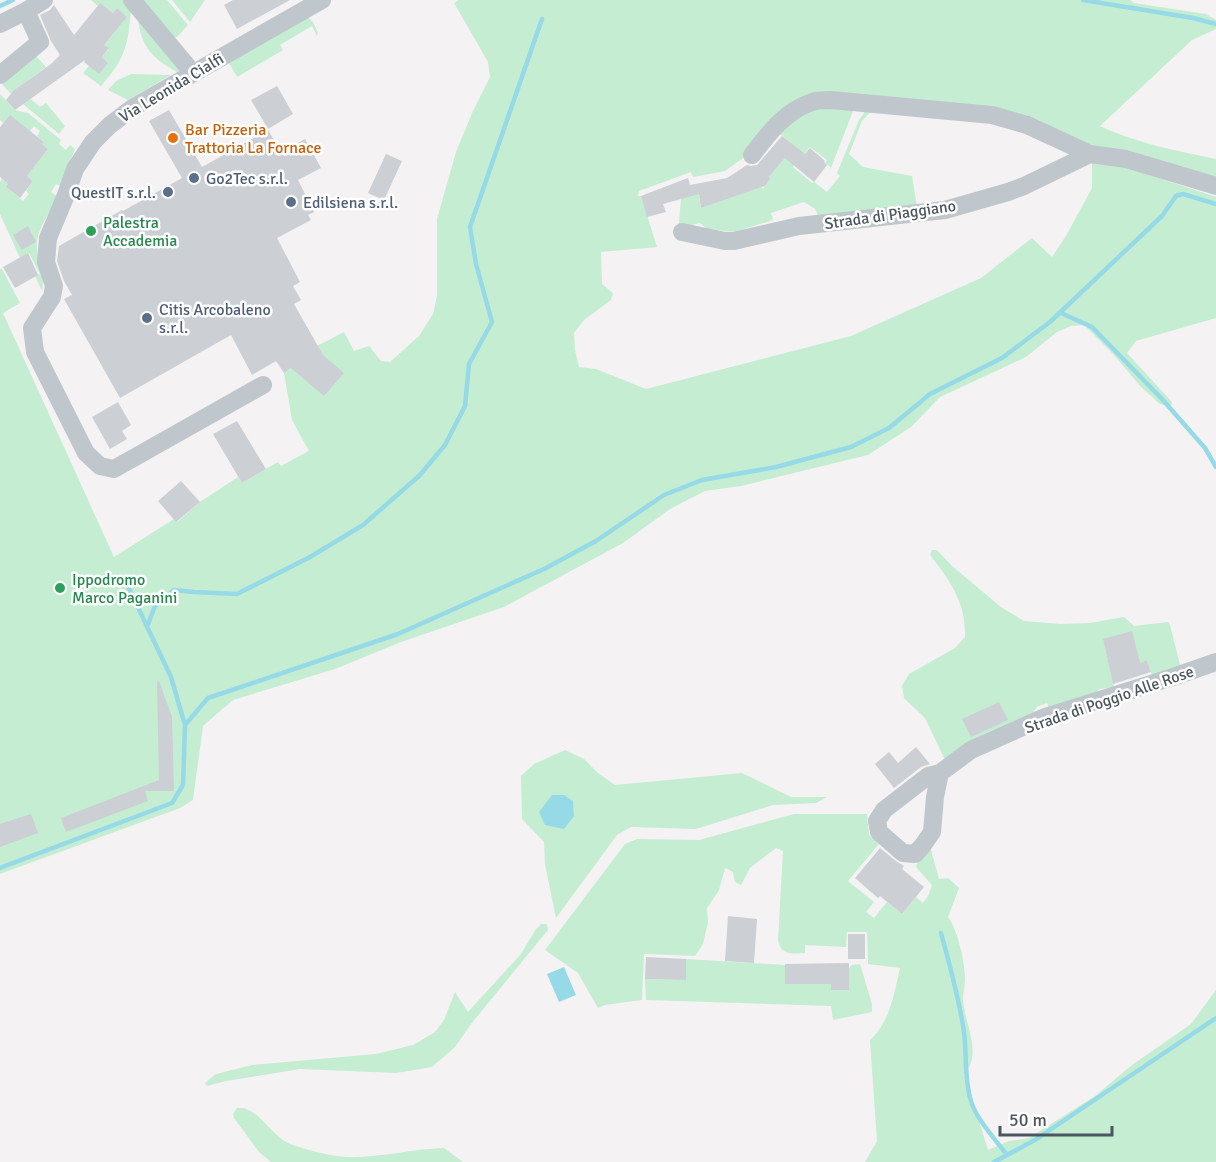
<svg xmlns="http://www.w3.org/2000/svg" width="1216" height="1162" font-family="Signika,sans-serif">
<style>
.green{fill:#c5edd2}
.water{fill:#95dae6}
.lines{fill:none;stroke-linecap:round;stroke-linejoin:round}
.stream{stroke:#95dae6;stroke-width:4.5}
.building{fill:#cccfd4}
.minor{stroke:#bfc7cd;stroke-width:18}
.food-dot{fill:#e8710a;stroke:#fff;stroke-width:2}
.service-dot{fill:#5c6f8a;stroke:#fff;stroke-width:2}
.leisure-dot{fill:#2e9e5b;stroke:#fff;stroke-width:2}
.labels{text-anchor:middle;stroke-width:5;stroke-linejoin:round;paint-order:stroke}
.street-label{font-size:16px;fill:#4b565e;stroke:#fff}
.food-label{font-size:16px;fill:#c56008;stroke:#fff;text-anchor:start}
.service-label{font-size:16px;fill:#4e5e75;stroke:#fff;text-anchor:start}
.leisure-label{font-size:16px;fill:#27864d;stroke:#fff;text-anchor:start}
</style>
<rect width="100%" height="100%" fill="#f4f2f2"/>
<path class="green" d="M91,0H123L131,10C128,46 125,59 101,86L83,73L89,66L108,63L102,57L109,49L104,45L127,17L117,8L113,13L100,3L98,6Z
M137,0H167L188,25L177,37H168Z
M172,0H205L190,22Z
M459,0H1130L1134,3L1206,14L1216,20V29L1192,40L1100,126C1136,143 1177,151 1216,159V182L1092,150L1029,121L813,98L746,156L725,171L693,177L691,172L639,191L638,196H641L657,247L601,252L602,284L613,293L611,300L584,320L574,333L575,350L579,367L596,369L646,389L851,336L981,278L1032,238L1052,257L1066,236L1092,188V163L1120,165L1216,197V318L1136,341L1127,353L1172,402L1171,407L1160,404L1141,387L1113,354L1084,325L1071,326L1057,332L1026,357L940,397L911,427L868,455L741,486L705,491L670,509L623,543L504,607L401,642L335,669L233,700L203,726L193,800L180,808L0,874V269H2L20,303L3,313L114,557L174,519L177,522L200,502L238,477L242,483L278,462L281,466L309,451L292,420L284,373L319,350L317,346L344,332L354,351L369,346L381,361L390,362L419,336L433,314L437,296V219L456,152L473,111L490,77L488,62L454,3Z
M137,13L183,69L177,72C149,56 141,46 137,13Z
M305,18H309L313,22L318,33L317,36L312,26L280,45L283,50L237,77L229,63Z
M36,56L46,67L14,90L11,94L2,84Z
M131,74L171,75L128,100L108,90L116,81Z
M0,94L15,110L28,113L61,140L59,144L66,150L70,145L75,149L67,168L63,187L56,184L51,192L58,197C50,212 35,231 37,249C38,265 45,274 42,291L35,276L40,274L29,253L20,258L0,214V182L2,179L8,184L6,187L23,201L29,194L26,191L33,181L27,176L48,149L42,144L44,142L37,136L40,131L34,126L30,131L3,123L0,120Z
M31,99L40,107L46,103L65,126L59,134L23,104Z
M814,107L853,108V111L831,168L825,163L827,160L810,147L793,167L812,183L814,182L827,192L840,176L837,173L859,120L866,110L874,108L862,121L849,154L863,167L912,176L917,207L819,218L815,209L804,202L771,213L773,220L735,232L707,229L700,223L683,227L679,223L681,199L697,184L701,208L761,187L763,189L771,178L769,177L787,156L783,153L791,143L780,134L788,123Z
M932,550H937L952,566L1001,607L1024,621L1060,624L1090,623L1124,617L1134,626L1168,622L1170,625L1180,665L1177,669L1152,675L1147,660L1140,663L1103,639L1114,687L1099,689L1097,692L1049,708L1047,703L1037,707L1032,714L946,762L925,718L904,698L902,686L909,674L955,648L965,637C966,602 950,581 930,555Z
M565,750L584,759L598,773L615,785L742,773L791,797H827L816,803L773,805L696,829L631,827L617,835L556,918L545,864L544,842L522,819L521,776L534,764Z
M794,814H867L869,835L879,844L848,881L874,902L866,912L874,918L887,902L902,914L916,897L923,903L928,896L932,885L916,867L919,858L930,846L939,879L948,878L959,888L948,917C958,930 965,963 965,979C965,986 963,992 963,998C963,1021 984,1054 964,1074L988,1150L1009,1141L1029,1138L1095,1096L1132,1065L1191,1024L1216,990V1162H865L877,1141L870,1040C890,1022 894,994 900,968L868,964L867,932H847L846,947L805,945V953C792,954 780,955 778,940L783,851L776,848L750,868L741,885L735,882L733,872L725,868L719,890L707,908L708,922L703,944L695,956L644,954L642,1000L605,1005L598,1008L578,973L545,950L625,844L637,839L699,840Z
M541,924H547L548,930L471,1024L455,1047L432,1067L396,1073L300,1069L226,1081L207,1086L205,1083L216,1074L252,1065L376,1054L413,1045L435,1032L444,1020L455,992L468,1012L521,954L536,929Z
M686,959L785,965V984H831V990H849V968L852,965L860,964L872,1004V1012L833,1020L831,1006L646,1000L645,979L685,980Z
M237,1108C258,1105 272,1139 293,1145C312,1151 331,1157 352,1157C382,1157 413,1149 444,1148L463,1162H271L259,1152L234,1118L233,1114Z"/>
<path class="water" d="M552,795H564L573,801L574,816L564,829L545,825L539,812Z
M564,967L576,995L559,1002L547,974Z"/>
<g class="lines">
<path class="stream" d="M1083,0L1193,18L1216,24
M0,6L13,0
M1061,313L1092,327L1162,399L1205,448L1216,467
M125,580L171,677L185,725
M147,627L155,606L174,590L194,592L237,594L310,557L363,525L419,476L445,445L465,406L469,364L492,322L476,264L470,227L542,19
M0,868L172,803L183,785L185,725L208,698L398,634L544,569L596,541L664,495L702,480L776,467L851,447L889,428L930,394L1002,358L1050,322L1162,216L1176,196L1183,194L1216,204
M941,933C950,966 959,998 964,1032C967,1055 964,1079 971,1101C976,1119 996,1140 1007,1155
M994,1162L1035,1140L1216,1018"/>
</g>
<path class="building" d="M233,0H290L237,29L224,5Z
M100,3L113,13L117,8L127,17L104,45L109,48L102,57L108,63L99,74L84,62L85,60L15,110L6,100L14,90L51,64L60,55L51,41L40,15L50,10L54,5L74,35Z
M277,86L293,114L268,129L251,100Z
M169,110L202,167L268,130L281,152L305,139L321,168L298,180L314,212L308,215L311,220L277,238L300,282L293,286L301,300L294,304L323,355L344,373L324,396L291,368L284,373L276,361L252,375L231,335L120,398L64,299L72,295L64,281L57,261L59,246L122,210L123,211L182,178L149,121Z
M10,115L44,142L42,144L48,149L27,176L33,181L20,198L6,187L8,184L0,177V127Z
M782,136L805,154L810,148L825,161L824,162L827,165L814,182L785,158L769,177L771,178L765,186L701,208L699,194L663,204L666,212L647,217L641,196L688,178L690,185L727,178L747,165L751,166L757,165Z
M386,154L402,161L384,200L368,193Z
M28,226L36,242L22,250L13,235Z
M28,253L38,275L15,288L3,267Z
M118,402L131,425L122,431L127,439L110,449L92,417Z
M237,421L266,469L242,483L213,434Z
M181,481L200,502L176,522L158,501Z
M1132,631L1140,663L1147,660L1151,672L1113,684L1103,639Z
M159,681L172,717L174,791H145L148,801L66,832L61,818L159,780L157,682Z
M999,702L1008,720L971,737L962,719Z
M916,747L930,764L921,767L894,788L875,764L889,752L898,763Z
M31,814L38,833L0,847V824Z
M880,848L896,861L904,866L902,869L924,887L902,914L880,896L878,898L855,878Z
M728,916L757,919L754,963L725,961Z
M848,934H865V959H848Z
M646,957L686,959V980L645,979Z
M849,963V990H831V984H785V964Z"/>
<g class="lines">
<path class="minor" d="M132,0L193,73
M0,24L26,11L44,0
M0,75L40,42L26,11
M752,155C768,134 785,111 812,102C817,100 824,100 831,100L992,115L1027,125L1090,154
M682,232L725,241H734L799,226L945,210L1008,192L1024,186L1090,154L1126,159L1216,186
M263,385L114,469L100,466L86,453L35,352L32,328L52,297L54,286L46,262L48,238L66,195L75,169L93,142L110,125L134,107L322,0
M940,773L935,797L932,832L923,845L915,854L903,853L879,832L877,821L884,810L928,776L940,773L971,750L1045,717L1173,677L1216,662"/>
</g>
<circle class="food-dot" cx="173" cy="138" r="6"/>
<g class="service-dot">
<circle cx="194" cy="178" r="6"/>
<circle cx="168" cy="192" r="6"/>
<circle cx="291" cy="202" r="6"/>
<circle cx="147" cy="318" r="6"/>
</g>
<g class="leisure-dot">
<circle cx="91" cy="231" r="6"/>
<circle cx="60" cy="588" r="6"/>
</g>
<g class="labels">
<g class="street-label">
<text transform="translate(171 87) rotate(-31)" y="6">Via Leonida Cialfi</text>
<text transform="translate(890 214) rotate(-8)" y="6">Strada di Piaggiano</text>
<text transform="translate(1109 699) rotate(-19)" y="6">Strada di Poggio Alle Rose</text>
</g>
<g class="food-label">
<text x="185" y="135">Bar Pizzeria<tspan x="185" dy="18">Trattoria La Fornace</tspan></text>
</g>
<g class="service-label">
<text x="206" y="184">Go2Tec s.r.l.</text>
<text x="156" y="198" text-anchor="end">QuestIT s.r.l.</text>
<text x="303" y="208">Edilsiena s.r.l.</text>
<text x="159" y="315">Citis Arcobaleno<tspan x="159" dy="18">s.r.l.</tspan></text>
</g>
<g class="leisure-label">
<text x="103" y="228">Palestra<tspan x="103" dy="18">Accademia</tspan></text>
<text x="72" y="585">Ippodromo<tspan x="72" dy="18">Marco Paganini</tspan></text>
</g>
</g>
<path d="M1000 1126v9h112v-9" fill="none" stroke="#4b565e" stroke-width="3"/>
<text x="1009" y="1126" font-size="18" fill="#4b565e" stroke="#ffffff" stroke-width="4.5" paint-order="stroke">50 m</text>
</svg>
